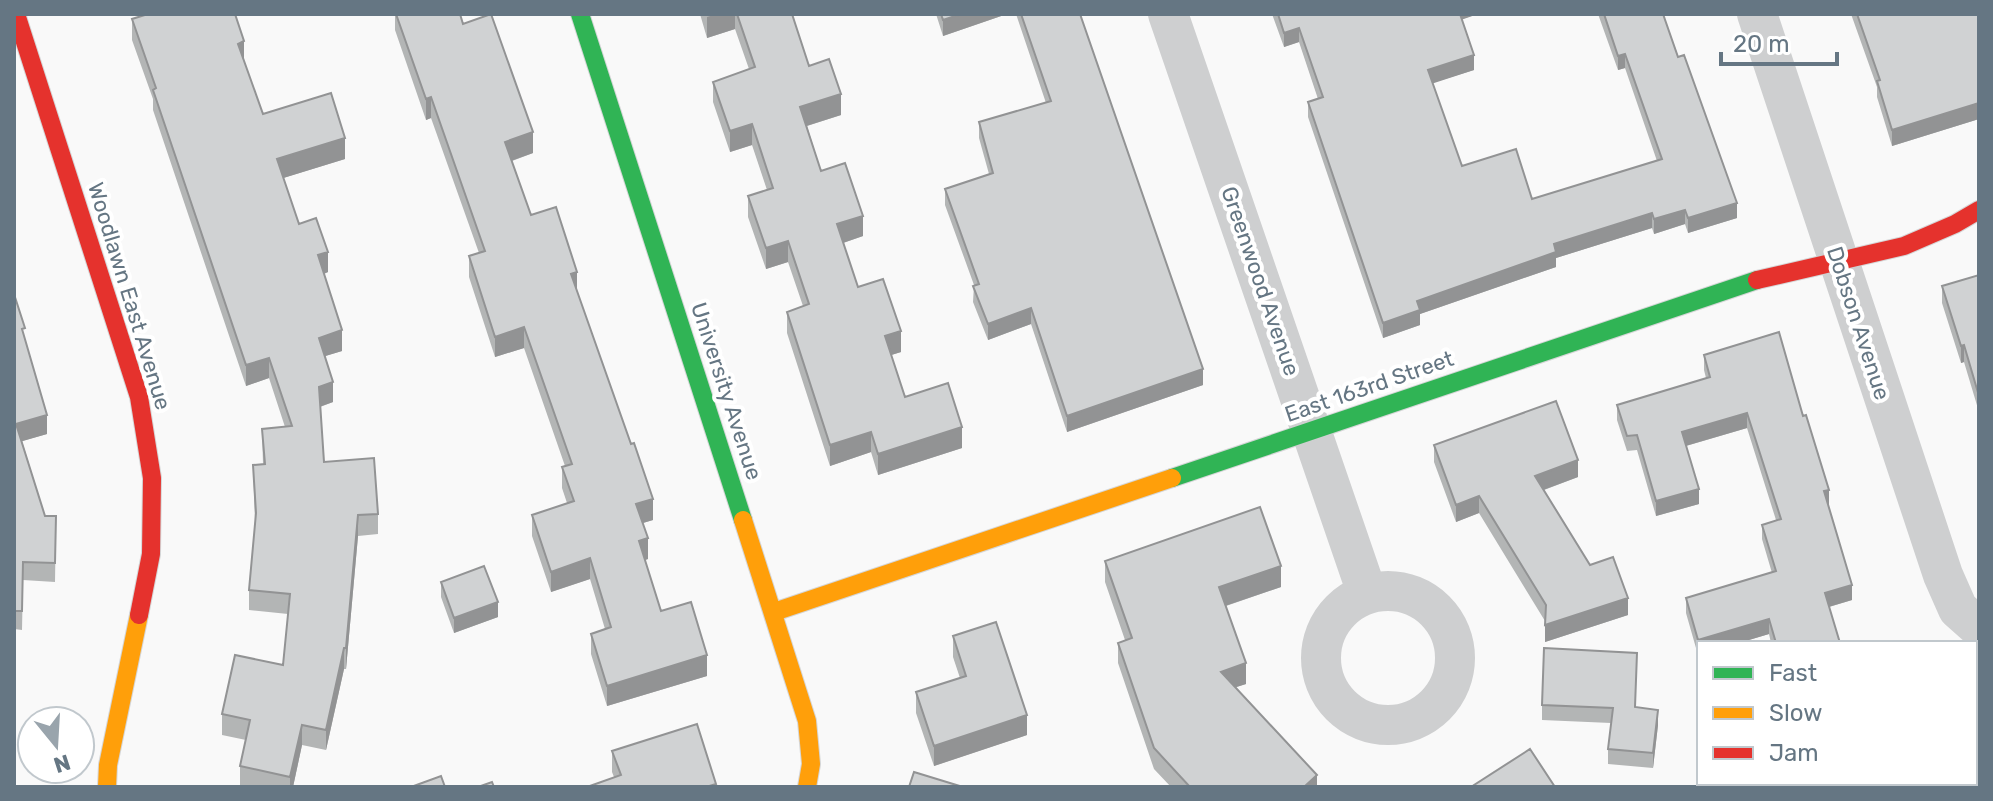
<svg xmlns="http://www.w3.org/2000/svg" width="1993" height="801" font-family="Rubik,sans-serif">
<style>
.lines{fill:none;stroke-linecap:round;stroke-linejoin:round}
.fast-casing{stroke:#d5d6d7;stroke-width:20}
.slow-casing{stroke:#d5d6d7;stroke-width:20}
.jam-casing{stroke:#d5d6d7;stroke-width:20}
.street{stroke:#cecfd0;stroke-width:40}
.fast{stroke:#30b455;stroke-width:18}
.slow{stroke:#ff9f0a;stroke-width:18}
.jam{stroke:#e5322d;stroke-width:18}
.wall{fill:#b3b5b5}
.shaded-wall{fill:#929394}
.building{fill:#d0d2d3;stroke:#929394;stroke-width:2}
.labels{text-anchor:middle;stroke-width:8;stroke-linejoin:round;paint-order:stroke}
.street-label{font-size:22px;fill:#657683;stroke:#fff}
</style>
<rect width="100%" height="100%" fill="#f9f9f9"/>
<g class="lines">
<g class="fast-casing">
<path id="fast" d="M580,14L743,520
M1172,478L1757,280"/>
</g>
<g class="slow-casing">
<path id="slow" d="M743,520L807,721L811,764L807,787
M774,612L1172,478
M107,787L108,765L139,615"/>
</g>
<g class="jam-casing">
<path id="jam" d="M16,14L139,397L152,478L151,554L139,615
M1757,280L1904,246L1955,224L1979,210"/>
</g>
<path class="street" d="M1168,14L1367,593
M1757,14L1943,575L1958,609L1976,625H1979
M1321 658a67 67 0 1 1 134 0a67 67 0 1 1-134 0Z"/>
<use href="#fast" class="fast"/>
<use href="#slow" class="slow"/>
<use href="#jam" class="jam"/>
</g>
<path class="wall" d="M395,14H460L463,24L533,153L512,161L531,215L577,291L653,520L643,523L648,559L645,560L661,611L707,676L607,706L591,654V634L605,629L590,579L551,592L532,536V515L567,503L562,488V467L565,466L524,348L495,357L469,277V256L479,253L431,118L426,120L395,30Z
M700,14H792L809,66L841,115L807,126L821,171L863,236L843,243L858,287L901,352L891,355L905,397L962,448L878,475L871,452L830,466L787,333V312L803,306L788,262L766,269L748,217V196L767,190L752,145L730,152L713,102V82L749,69L735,29L707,38Z
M936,14H1007L943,36Z
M1016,14H1080L1203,385L1067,432L1031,324L988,340L973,302L974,285L945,205V189L989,174L979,138V122L1046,103Z
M1272,14H1478L1462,19L1474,70L1432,83L1462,166L1532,199L1657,161L1625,68L1618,70L1598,14H1663L1737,218L1688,233L1685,224L1654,234L1652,228L1556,258V267L1420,314V325L1383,338L1308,117V102L1318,99L1299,42L1284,47Z
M1851,14H1979V119L1892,146L1877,97V87Z
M132,19L244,62L263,114L345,159L283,178L299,224L328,272L324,274L342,351L325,356L333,402L320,407L324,462L378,514V534L358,536L346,669H344L326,750L302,745L293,787H240V766L246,740L222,735V714L283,665L288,614L249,610V590L255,522L253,465L263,464L262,429L285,427L269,378L246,386L153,110V99L132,40Z
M1979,275V412L1964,362L1961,363L1942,303V286Z
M14,294L47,434L22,441L45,516H56L55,582L23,580L22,630L14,629Z
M1704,355L1829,505H1828L1852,600L1829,607L1840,643H1771L1769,634L1698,655L1686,613V598L1772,573L1762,539V525L1776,520L1747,428L1686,446L1699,504L1656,516L1637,450L1627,451L1617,420V405L1706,378L1704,370Z
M1434,445L1578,477L1544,490L1590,565L1628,615L1545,642V621L1479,513L1456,522L1434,462Z
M1105,561L1281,587L1226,606L1246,684L1236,687L1317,787H1171L1154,769L1118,663V643L1125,640L1105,582Z
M441,582L498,617L454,633L441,597Z
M953,636L1027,735L934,766L916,713V692L960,678L953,657Z
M1542,705L1636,707L1658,725L1653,768L1608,764V749L1611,723L1542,720Z
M612,751L716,787L614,777L612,772Z
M1860,783H1968L1966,787H1869Z"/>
<path class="shaded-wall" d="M717,14H735V29L707,38V17Z
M961,14H1007L943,36V20Z
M1458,14H1478L1458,21Z
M1299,28V42L1284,47V33Z
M244,41V62L238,44Z
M1625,54V68L1618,70V56Z
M1474,55V70L1428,85V70Z
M841,94V115L800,128V107Z
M431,97V118L426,120V99Z
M1979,103V119L1892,146V130Z
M752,124V145L730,152V131Z
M533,132V153L505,163V142Z
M345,138V159L277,180V159Z
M1737,203V218L1688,233V218Z
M1685,210V224L1654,234V219Z
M1652,213V228L1556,258V267L1420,314V325L1383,338V323L1417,301L1554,244Z
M863,216V236L837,245V224Z
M788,241V262L766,269V248Z
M328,252V272L318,276V255Z
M577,272V293L571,274Z
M1031,308V324L988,340V324Z
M524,327V348L495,357V337Z
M342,330V351L319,358V338Z
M901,331V352L885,357V336Z
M1964,345V362L1961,363V346Z
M269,358V378L246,386V365Z
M1203,369V385L1067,432V416Z
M333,382V402L319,407V387Z
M1747,413V428L1682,447V432Z
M47,415V434L16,443V424Z
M962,427V448L878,475V454Z
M871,432V452L830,466V445Z
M1578,460V477L1535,493V476Z
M1699,489V504L1656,516V501Z
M1829,490V505L1824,506V491Z
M1479,496V513L1456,522V505Z
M653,499V520L636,525V504Z
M358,515V536L346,669V648Z
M648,538V559L639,562V541Z
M590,558V579L551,592V572Z
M1281,566V587L1219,608V587Z
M1852,585V600L1825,608V593Z
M1628,598V615L1545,642V625Z
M498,602V617L454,633V618Z
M1769,619V634L1739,643H1699L1698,655V640Z
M344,648V669L326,750V730Z
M707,655V676L607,706V686Z
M1246,663V684L1221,692V672Z
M1658,710V725L1653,768V753Z
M1027,715V735L934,766V746Z
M302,725V745L293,787H290V777Z
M1317,775V787H1304Z
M1738,783H1769L1756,787H1738Z
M1960,783H1968L1966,787H1958Z"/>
<path class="building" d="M148,14H235L244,41L238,44L263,114L331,93L345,138L277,159L299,224L316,218L328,252L318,255L342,330L319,338L333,382L319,387L324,462L374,458L378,514L358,515L346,648H344L326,730L302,725L290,777L240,766L250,720L222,714L235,655L283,665L290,594L249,590L256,513L253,465L265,464L262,429L292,426L269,358L246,365L153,90L156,88L132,19Z
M396,14H460L463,24L491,14L533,132L505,142L531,215L556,207L577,272L571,274L631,444L634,443L653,499L636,504L648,538L639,541L661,611L691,602L707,655L607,686L591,634L611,627L590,558L551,572L532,515L574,501L562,467L572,464L524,327L495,337L469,256L485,251L431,97L426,99Z
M737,14H792L809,66L829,59L841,94L800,107L821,171L845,163L863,216L837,224L858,287L883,279L901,331L885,336L905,397L948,383L962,427L878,454L871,432L830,445L787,312L809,304L788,241L766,248L748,196L773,188L752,124L730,131L713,82L755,67Z
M941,14H961L943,20Z
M1021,14H1080L1203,369L1067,416L1031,308L988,324L973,286L979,284L945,189L993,173L979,122L1051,101Z
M1278,14H1460L1474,55L1428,70L1462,166L1516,149L1532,199L1662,159L1625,54L1618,56L1604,14H1663L1678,57L1684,55L1737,203L1688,218L1685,210L1654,219L1652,213L1554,244L1556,252L1417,301L1420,310L1383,323L1308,102L1323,97L1299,28L1284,33Z
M1857,14H1979V103L1892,130L1877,81L1880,80Z
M1979,275V396L1964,345L1961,346L1942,286Z
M14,294L25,328L22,329L47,415L16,424L45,516H56L55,563L23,562L22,611H14Z
M1779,332L1803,416L1806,415L1829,490L1824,491L1852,585L1825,593L1840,643H1776L1769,619L1698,640L1686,598L1776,571L1762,525L1781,519L1747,413L1682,432L1699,489L1656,501L1637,435L1627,436L1617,405L1710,377L1704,355Z
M1556,401L1578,460L1535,476L1590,565L1613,557L1628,598L1545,625L1546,605L1479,496L1456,505L1434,445Z
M1260,507L1281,566L1219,587L1246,663L1221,672L1317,775L1304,787H1190L1154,748L1118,643L1132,638L1105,561Z
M484,566L498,602L454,618L441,582Z
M996,622L1027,715L934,746L916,692L966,676L953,636Z
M1544,648L1637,653L1635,707L1658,710L1653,753L1608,749L1613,708L1542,705Z
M697,724L716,784L706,787H587L621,775L612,751Z
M1979,747V787H1975L1974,783H1975V748Z
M1530,749L1555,787H1471Z
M914,772L963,787H909Z
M441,776L445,787H411Z
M492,782L494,787H478Z
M1883,783H1960L1958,787H1881Z"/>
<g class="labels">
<g class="street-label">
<text transform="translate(1261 281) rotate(71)" y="8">Greenwood Avenue</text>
<text transform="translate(130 296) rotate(73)" y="8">Woodlawn East Avenue</text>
<text transform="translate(1859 323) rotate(72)" y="8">Dobson Avenue</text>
<text transform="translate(1369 386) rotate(-19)" y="8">East 163rd Street</text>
<text transform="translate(727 391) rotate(72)" y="8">University Avenue</text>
</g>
</g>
<rect width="1993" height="801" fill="none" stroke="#657683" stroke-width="32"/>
<rect x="1697" y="641" width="280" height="144" fill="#ffffff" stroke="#c1c8cd" stroke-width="2"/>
<rect x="1713" y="667" width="40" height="12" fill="#30b455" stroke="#c1c8cd" stroke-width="2"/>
<text x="1769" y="681" font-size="24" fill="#657683">Fast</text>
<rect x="1713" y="707" width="40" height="12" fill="#ff9f0a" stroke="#c1c8cd" stroke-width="2"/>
<text x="1769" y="721" font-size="24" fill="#657683">Slow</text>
<rect x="1713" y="747" width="40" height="12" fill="#e5322d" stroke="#c1c8cd" stroke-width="2"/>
<text x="1769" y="761" font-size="24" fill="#657683">Jam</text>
<g transform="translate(56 745) rotate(162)"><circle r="38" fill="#ffffff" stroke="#c1c8cd" stroke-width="2"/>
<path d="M0-6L14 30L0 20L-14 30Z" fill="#99a4ac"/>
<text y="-12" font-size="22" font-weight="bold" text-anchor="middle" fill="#657683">N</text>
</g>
<path d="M1721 52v12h116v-12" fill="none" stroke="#657683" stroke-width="4"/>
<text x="1733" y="52" font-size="24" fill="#657683" stroke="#ffffff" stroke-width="6" paint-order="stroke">20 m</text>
</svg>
